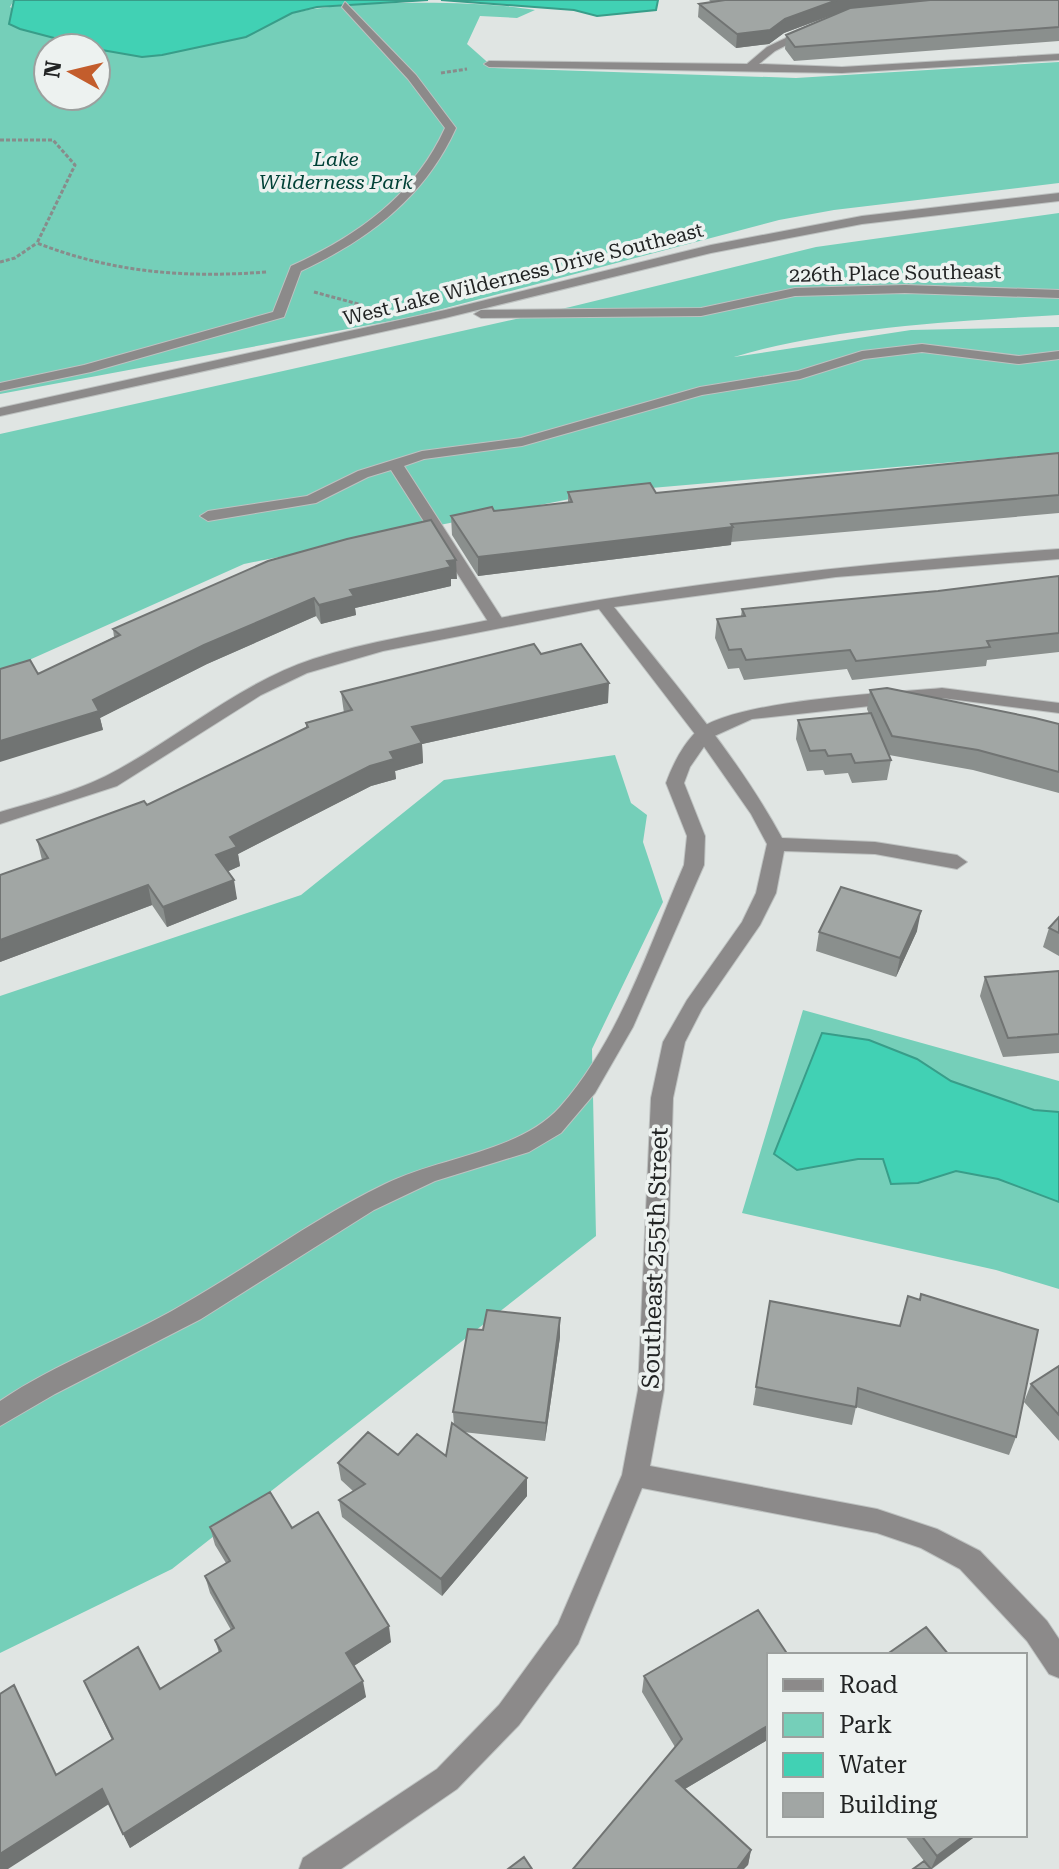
<svg xmlns="http://www.w3.org/2000/svg" width="1059" height="1869" font-family="'Roboto Serif',serif">
<style>
.green{fill:#75cfb9}
.water{fill:#41d1b4;stroke:#389d89;stroke-width:2}
.lines{fill:none;stroke-linecap:round;stroke-linejoin:round}
.lane-casing{stroke:#bec2c1;stroke-width:2}
.street-casing{stroke:#bec2c1;stroke-width:2}
.path{stroke:#888c8b;stroke-width:3;stroke-dasharray:4 2;stroke-linecap:butt}
.lane{fill:#8c8a8a;fill-rule:evenodd}
.street{fill:#8c8a8a;fill-rule:evenodd}
.wall{fill:#8a8f8d}
.shaded-wall{fill:#717473}
.building{fill:#a1a6a4;stroke:#717473;stroke-width:2}
.labels{text-anchor:middle;stroke-width:7;stroke-linejoin:round;paint-order:stroke}
.far-park-label{font-size:20px;font-style:italic;fill:#004136;stroke:#edf2f0}
.far-street-label{font-size:20px;fill:#222424;stroke:#edf2f0}
.street-label{font-size:24px;fill:#222424;stroke:#edf2f0}
</style>
<rect width="100%" height="100%" fill="#e0e5e3"/>
<path class="green" d="M0,0H14L10,7L56,39L92,48H48V96H96V49C149,58 165,54 217,41C226,39 238,40 247,36C264,30 278,17 297,12C354,0 479,0 535,10L517,18L480,16L467,44L494,68L796,78L1059,62V183L834,210L779,220L412,317L0,394Z
M1059,213V315C956,321 833,327 734,357L911,330L1059,327V453L605,492L244,564L0,673V434L570,307L816,247Z
M615,755L631,803L647,815L643,842L663,902L592,1049L596,1236L172,1569L0,1653V996L301,895L444,780Z
M803,1010L1059,1081V1289L996,1270L742,1213Z"/>
<path class="water" d="M14,0H428L317,7L292,13L246,37L162,55L142,57L96,49L20,29L9,24Z
M441,0H658L656,10L597,16L574,10Z
M822,1033L869,1040L917,1059L951,1081L1034,1110L1059,1112V1202L998,1179L956,1171L918,1183L891,1184L883,1159H858L797,1170L774,1154Z"/>
<g class="lines">
<g class="lane-casing">
<path id="lane" d="M345,2L416,75L456,128C425,197 368,240 301,271L284,317L91,372L0,391V383L84,365L273,312L291,266C357,236 414,196 445,128L408,79L342,7Z
M922,344L1019,356L1059,351V359L1019,364L922,352L864,359L800,379L702,395L522,446L424,459L404,466L505,623L497,628L489,623L391,470L368,477L316,503L208,521L200,516L208,511L307,496L358,471L422,451L521,438L700,387L798,371L862,351Z
M942,688L1059,703V713L942,698L752,719L710,738L690,767L684,783L705,836L704,865L633,1027L595,1093L561,1133L529,1152L435,1181L374,1210L201,1319L55,1394L0,1426V1401C57,1362 123,1340 182,1305C251,1266 314,1218 385,1184C439,1157 520,1152 560,1107C620,1039 649,946 684,865L687,836L666,783C672,766 683,744 697,731C732,700 890,693 942,688Z"/>
</g>
<g class="street-casing">
<path id="street" d="M809,27L812,32L775,51L759,64L842,67L1059,54V60L842,73L489,67L484,64L489,61L747,64L767,47Z
M1059,193V201L862,224L711,253L445,318L0,416V408L445,310L711,245L862,216Z
M905,285L1059,290V298L905,293L795,296L701,316L481,318L474,314L481,310L701,308L795,288Z
M1059,549V559L836,577L614,607C672,681 737,755 782,838L875,842L957,855L967,862L957,869L875,854L784,851L776,893L760,925L702,1009L685,1042L673,1098L664,1390L650,1466L877,1509L937,1529L980,1551L1047,1621L1059,1639V1678L1049,1674L1027,1641L960,1569L921,1548L877,1533L642,1488L578,1644L519,1725L457,1789L341,1869H299L303,1858L437,1769L499,1705L558,1624L622,1475L638,1390L651,1098L663,1042L687,1000L742,922L756,893L767,844L751,814L698,738L599,609L383,651L307,673L261,695L117,786L0,824V812C41,800 82,790 119,769C184,733 241,683 313,659C368,641 427,633 484,621C674,583 866,563 1059,549Z"/>
</g>
<path class="path" d="M441,73L467,69
M0,140H53L75,165L37,243C114,273 185,278 267,272
M0,262L15,258L37,243
M314,292L362,305"/>
<use href="#lane" class="lane"/>
<use href="#street" class="street"/>
</g>
<path class="wall" d="M709,0H1059V41L794,61L785,49L786,35L843,11L784,33L769,44L736,48L698,17L699,4L711,2Z
M1059,453V513L731,542V545L478,576L452,535L451,516L568,503V492L656,493Z
M268,561L457,579H451V586L355,608L356,615L321,624L316,616L207,664L100,718L103,730L38,674L114,637L113,629Z
M1059,576V652L987,660L986,666L852,680L847,669L744,680L739,668L728,669L715,638L717,619L741,616L742,609L938,591Z
M541,654L608,703L422,744L423,763L395,771L396,779L371,786L238,854L240,866L228,871L237,899L167,927L152,905L0,962V875L42,860L37,840L147,805L306,728V723L344,713L341,692Z
M870,690L1059,724V793L973,770L889,755L891,760L887,780L852,783L848,773L825,775L823,770L807,771L796,739L798,720L869,714L867,709Z
M1059,917V956L1043,947L1049,928Z
M917,931L896,977L816,951L819,932Z
M1059,971V1053L1003,1057L980,996L985,977Z
M770,1301L1016,1437L1009,1455L856,1407L852,1425L753,1405Z
M560,1318V1337L545,1441L463,1432L527,1496L442,1596L342,1517L339,1500L353,1491L341,1480L338,1463L398,1455L446,1456L454,1425L453,1412L483,1330Z
M1059,1366V1441L1024,1402L1031,1384Z
M210,1527L292,1528L391,1642L354,1666L366,1697L130,1848L109,1804L57,1774L112,1740L84,1681L160,1689L219,1653L215,1640L231,1630L210,1593L205,1576L226,1563L215,1545Z
M769,1655V1739L685,1789L751,1850L748,1865L573,1869L675,1747L642,1692L644,1676Z
M904,1835H977L932,1869H913L924,1861Z"/>
<path class="shaded-wall" d="M837,0H963L843,11L784,33L769,44L736,48L737,34Z
M733,527L731,545L478,576V557Z
M456,560L457,579H451V586L355,608L356,615L321,624L319,605L350,590L447,561Z
M314,598L316,616L207,664L100,718L103,730L0,762V741L93,700L204,645Z
M609,683L608,703L422,744L423,763L395,771L396,779L371,786L238,854L240,866L220,875L216,855L230,837L390,752L412,727Z
M234,880L237,899L167,927L163,907Z
M148,885L152,905L0,962V940Z
M921,911L917,931L896,977L900,958Z
M560,1318V1337L545,1441L546,1423Z
M527,1478V1496L442,1596L441,1579Z
M389,1626L391,1642L349,1669L346,1653Z
M363,1681L366,1697L130,1848L123,1834Z
M769,1725V1739L673,1796L676,1781Z
M102,1789L109,1804L8,1869H0V1854Z
M965,1835H977L931,1869L937,1856Z
M751,1850L748,1865L744,1869H737Z"/>
<path class="building" d="M725,0H837L785,19L770,30L737,34L699,4Z
M930,0H1059V27L795,47L786,35L850,8Z
M1059,453V495L731,524L733,527L478,557L451,516L492,507L494,511L572,502L568,492L650,483L656,493Z
M431,520L456,560L447,561L451,567L350,590L354,596L319,605L314,598L204,645L93,700L99,711L0,741V669L30,660L38,674L120,635L113,629L268,561L347,539Z
M1059,576V633L987,641L990,647L856,661L850,650L746,660L741,649L729,650L717,619L745,616L742,609L938,591Z
M534,644L541,654L581,644L609,683L412,727L422,743L390,752L394,759L370,766L230,837L237,847L216,855L234,880L163,907L148,885L0,940V875L48,858L37,840L144,801L147,805L308,727L306,723L352,710L341,692Z
M887,688L1035,718L1059,724V772L978,750L892,736L870,690Z
M871,713L891,760L855,763L851,754L828,756L825,750L810,751L798,720Z
M841,887L921,911L900,958L819,932Z
M1059,917V933L1049,928Z
M1059,971V1034L1008,1038L985,977Z
M921,1294L1038,1330L1016,1437L858,1388L856,1407L756,1387L770,1301L900,1326L908,1296L920,1300Z
M487,1310L560,1318L546,1423L453,1412L468,1329L483,1330Z
M1059,1366V1415L1031,1384Z
M452,1423L527,1478L441,1579L339,1500L365,1484L338,1463L368,1432L398,1455L417,1434L446,1456Z
M270,1492L292,1528L318,1512L389,1626L346,1653L363,1681L123,1834L102,1789L0,1854V1694L14,1685L56,1775L113,1739L84,1681L138,1647L160,1689L221,1651L215,1640L234,1628L205,1576L230,1561L210,1527Z
M758,1610L788,1655H769V1725L676,1781L751,1850L737,1869H573L682,1739L644,1676Z
M926,1627L949,1655H886Z
M921,1835H965L937,1856Z
M524,1857L532,1869H508Z
M924,1861L931,1869H913Z"/>
<g class="labels">
<g class="far-park-label">
<text x="336" y="166">Lake<tspan x="336" dy="23">Wilderness Park</tspan></text>
</g>
<g class="far-street-label">
<text transform="translate(895 273) rotate(-1)" y="7">226th Place Southeast</text>
<text transform="translate(523 274) rotate(-14)" y="7">West Lake Wilderness Drive Southeast</text>
</g>
<g class="street-label">
<text transform="translate(655 1258) rotate(-88)" y="8">Southeast 255th Street</text>
</g>
</g>
<rect x="767" y="1653" width="260" height="184" fill="#edf2f0" stroke="#9ca09e" stroke-width="2"/>
<rect x="783" y="1679" width="40" height="12" fill="#8c8a8a" stroke="#9ca09e" stroke-width="2"/>
<text x="839" y="1693" font-size="24" fill="#222424">Road</text>
<rect x="783" y="1713" width="40" height="24" fill="#75cfb9" stroke="#9ca09e" stroke-width="2"/>
<text x="839" y="1733" font-size="24" fill="#222424">Park</text>
<rect x="783" y="1753" width="40" height="24" fill="#41d1b4" stroke="#9ca09e" stroke-width="2"/>
<text x="839" y="1773" font-size="24" fill="#222424">Water</text>
<rect x="783" y="1793" width="40" height="24" fill="#a1a6a4" stroke="#9ca09e" stroke-width="2"/>
<text x="839" y="1813" font-size="24" fill="#222424">Building</text>
<g transform="translate(72 72) rotate(278)"><circle r="38" fill="#edf2f0" stroke="#9ca09e" stroke-width="2"/>
<path d="M0-6L14 30L0 20L-14 30Z" fill="#c35d2c"/>
<text y="-12" font-size="22" font-weight="bold" text-anchor="middle" fill="#222424">N</text>
</g>
</svg>
